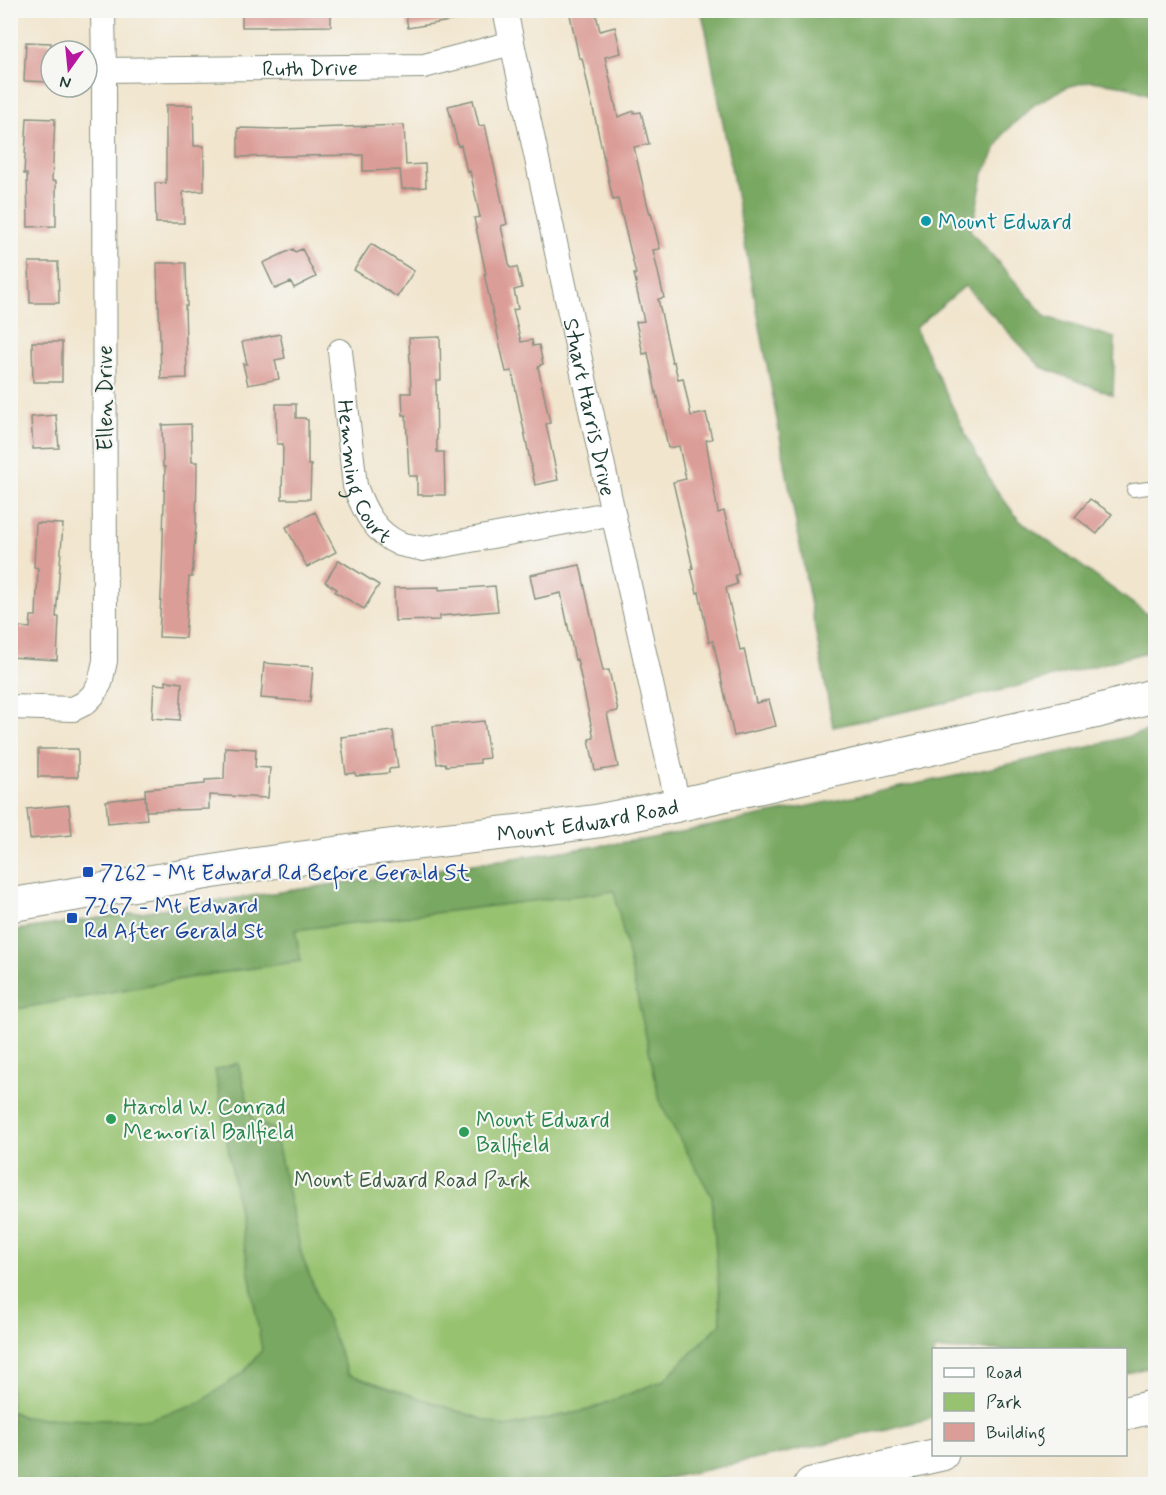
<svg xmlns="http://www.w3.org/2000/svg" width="1166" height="1495" font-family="Mynerve,sans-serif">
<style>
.green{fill:#97c270;stroke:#5b8052;stroke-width:1.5}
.forest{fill:#79a862;stroke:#4c724b;stroke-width:1.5}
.building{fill:#db9d97}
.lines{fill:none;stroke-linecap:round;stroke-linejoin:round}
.lane-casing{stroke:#889180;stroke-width:14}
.street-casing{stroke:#889180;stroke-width:26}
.secondary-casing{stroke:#889180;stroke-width:35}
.primary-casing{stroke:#889180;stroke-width:35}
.lane{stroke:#fff;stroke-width:12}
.street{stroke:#fff;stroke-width:24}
.secondary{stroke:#fff;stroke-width:33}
.primary{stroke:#fff;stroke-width:33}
.culture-dot{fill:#0f9aa8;stroke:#f6f6f2;stroke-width:2}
.transit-dot{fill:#1a4fb4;stroke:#f6f6f2;stroke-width:2}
.leisure-dot{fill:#2e9e5b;stroke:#f6f6f2;stroke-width:2}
.labels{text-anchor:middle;stroke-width:4.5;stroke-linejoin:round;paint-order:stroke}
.street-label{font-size:22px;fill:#1f3d34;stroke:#f6f6f2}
.culture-label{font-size:22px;fill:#0d838f;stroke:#f6f6f2;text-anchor:start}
.transit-label{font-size:22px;fill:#164399;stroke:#f6f6f2;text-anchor:start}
.leisure-label{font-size:22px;fill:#27864d;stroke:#f6f6f2;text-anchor:start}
.park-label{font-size:22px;fill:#3d5e43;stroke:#f6f6f2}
</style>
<rect width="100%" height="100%" fill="#f6f6f2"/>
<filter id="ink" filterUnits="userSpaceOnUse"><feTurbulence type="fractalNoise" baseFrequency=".0167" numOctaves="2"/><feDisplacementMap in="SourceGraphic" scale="12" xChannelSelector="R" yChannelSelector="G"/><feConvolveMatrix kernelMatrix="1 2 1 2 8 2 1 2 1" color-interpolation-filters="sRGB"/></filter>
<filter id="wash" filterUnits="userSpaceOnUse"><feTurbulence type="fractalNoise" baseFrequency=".008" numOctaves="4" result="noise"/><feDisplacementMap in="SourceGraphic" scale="24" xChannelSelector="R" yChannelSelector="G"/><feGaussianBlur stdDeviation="1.35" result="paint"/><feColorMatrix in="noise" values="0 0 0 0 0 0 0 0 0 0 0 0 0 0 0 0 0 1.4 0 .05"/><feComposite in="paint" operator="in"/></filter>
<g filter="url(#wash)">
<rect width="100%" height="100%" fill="#f1e5cd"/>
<path class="green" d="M647,839L785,1453L640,1484H11L10,931Z"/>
<path class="forest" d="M701,11H1155V97L1126,86L1091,81L1067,87L1035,104L1004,133L983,175L975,215L970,230L1046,317L1115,338L1113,395L1041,367L965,286L915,328L966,435L992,484L1019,520L1155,620V650L1003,690L833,727L706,30Z
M1155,729V1366L1126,1373V1350H934L933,1418L785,1453L640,1484H11V1411L23,1417L94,1420L149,1419L199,1403L244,1372L262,1350L215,1070L238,1063L253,1121L274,1129L302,1256L348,1374L505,1427L588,1410L664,1380L721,1323L712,1197L661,1105L614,891L295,930L301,961L199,976L11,1010V931L647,839L950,777L1088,747Z"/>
<g id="blocks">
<path class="building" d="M242,10H331V26L242,27Z
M405,10H456V20L408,28Z
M569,10H595L600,31L615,27L621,53L605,57L618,117L634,111V113L641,112L649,144L634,147L647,203L650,214L651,213L660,249L653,250L664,298L658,299L672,362H674L678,379L683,378L691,416L706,413L712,439L706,440L718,513L724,511L739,574L735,575L737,584L726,588L740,650L744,649L756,703L769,700L776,726L734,736L713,641L709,642L699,592L697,593L691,569L693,568L673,482L686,479L679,446L668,448L658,397L657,398L648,353L643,354L636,322L644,321L636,287L637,286L634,274H636L618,199L613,200L582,58H579Z
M26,42L51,43V82L24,81Z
M473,100L479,126L485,125L507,224L501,226L510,268L517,267L522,288L514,290L518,309L513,310L521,342L532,340L533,346L539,345L543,364L540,365V366L538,367L550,423L546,424L558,480L535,485L512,371L506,372L484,274H486L474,218L480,217L470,171L467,172L461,145L458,146L448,106Z
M166,105H193L194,146H204V191L183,192L184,223H156L155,183H166Z
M27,118L55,119L52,181H56V226L28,227L27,174H24Z
M404,125L406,165L425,164L426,187L402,189L400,170L363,171V155L238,157V128L280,129Z
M371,244L414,271L397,297L354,270Z
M293,249L295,252L302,249L316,277L294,288L291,282L275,289L263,263Z
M29,262H58L59,303H30Z
M157,263H186L187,306H185L187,378L161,379L159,306H158Z
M280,334L285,358L275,360L279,379L248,385L243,364H247L242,342Z
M440,337L441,380L436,381L437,452H444L445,495H417V476H409L406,415H403L402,393H411L409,338Z
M32,342H62V382H33Z
M276,404H296V418H305V419L308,420V465H311L310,499H282L283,444H277Z
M56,415L59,448L33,449L31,417Z
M191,424L192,462H197L196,525L192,577H189L185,638L159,637L162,575L165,467H163L162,425Z
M1090,499L1112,514L1097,534L1075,517Z
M315,512L336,552L307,567L286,527Z
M36,523L63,524L56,617H59L57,660L10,657V626L30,628L31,616H36L38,568L34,567Z
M339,560L379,585L364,609L335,592L337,589L325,582Z
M580,565L603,671L609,670L618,711L607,713L618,767L595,771L589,739L594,738L577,659L575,660L561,593L535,599L530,575Z
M495,586L498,611L440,616V620L395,621L394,588L439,587V590Z
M264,663L313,667L310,702L261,698Z
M166,681L182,683L180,720L152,718L154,684L166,685Z
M484,721L489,758L480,759V763L446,766L445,763L437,764L433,726Z
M393,731L398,768L389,769V773L356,776L355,773L346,774L341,737Z
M225,747L256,749L255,767L270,768L268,798L209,795V809L146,811L147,819L108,823L106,801L145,796L146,810L145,789L205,784V780L224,779Z
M38,749H78V777H38Z
M69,805L72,835L30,839L27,809Z"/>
</g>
</g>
<g filter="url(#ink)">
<use href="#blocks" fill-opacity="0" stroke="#889180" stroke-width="1.5"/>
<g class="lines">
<g class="lane-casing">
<path id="lane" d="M1133,490L1156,487"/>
</g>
<g class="street-casing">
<g id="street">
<path id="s1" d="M505,10L613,513L678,805"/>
<path id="s2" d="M104,70L424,66L512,43"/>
<path id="s3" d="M340,351L355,486C364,511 375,533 400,544C407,546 416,547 423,549L613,513"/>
<path d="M10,707L73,709L85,703L93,695L100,683L105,661L104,70L103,10"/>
</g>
</g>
<g class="secondary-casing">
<g id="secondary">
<path id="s4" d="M10,905L252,865L381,847L538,829L598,821L678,805L1094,712L1156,695"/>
</g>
</g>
<g class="primary-casing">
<path id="primary" d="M1126,1413L1156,1406
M811,1484L942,1454"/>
</g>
<use href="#lane" class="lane"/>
<use href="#street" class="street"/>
<use href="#secondary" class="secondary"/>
<use href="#primary" class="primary"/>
</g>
</g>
<circle class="culture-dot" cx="926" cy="221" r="6"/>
<g class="transit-dot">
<rect x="82" y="866" width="12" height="12" rx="3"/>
<rect x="66" y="912" width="12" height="12" rx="3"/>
</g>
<g class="leisure-dot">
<circle cx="111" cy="1119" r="6"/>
<circle cx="464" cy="1132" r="6"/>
</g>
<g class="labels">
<g class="street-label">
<text dy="8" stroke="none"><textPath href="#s2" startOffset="206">Ruth Drive</textPath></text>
<text transform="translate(104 398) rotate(-90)" y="8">Ellen Drive</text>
<text dy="8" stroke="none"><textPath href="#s1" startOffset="406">Stuart Harris Drive</textPath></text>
<text dy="8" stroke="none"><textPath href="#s3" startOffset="124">Hemming Court</textPath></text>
<text dy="8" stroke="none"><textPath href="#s4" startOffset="584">Mount Edward Road</textPath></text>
</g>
<g class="culture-label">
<text x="938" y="229">Mount Edward</text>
</g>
<g class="transit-label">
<text x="100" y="880">7262 - Mt Edward Rd Before Gerald St</text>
<text x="84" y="913">7267 - Mt Edward<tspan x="84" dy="25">Rd After Gerald St</tspan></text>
</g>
<g class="leisure-label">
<text x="123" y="1114">Harold W. Conrad<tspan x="123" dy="25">Memorial Ballfield</tspan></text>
<text x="476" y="1127">Mount Edward<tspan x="476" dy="25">Ballfield</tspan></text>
</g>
<g class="park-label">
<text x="412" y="1187">Mount Edward Road Park</text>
</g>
</g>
<rect width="1166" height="1495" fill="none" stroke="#f6f6f2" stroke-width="36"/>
<rect x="932" y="1348" width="195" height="108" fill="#f6f6f2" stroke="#a0aca6" stroke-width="1.5"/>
<rect x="944" y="1368" width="30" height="9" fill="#ffffff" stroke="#a0aca6" stroke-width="1.5"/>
<text x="986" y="1378" font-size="18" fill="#1f3d34">Road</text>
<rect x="944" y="1393" width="30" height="18" fill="#97c270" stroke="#a0aca6" stroke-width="1.5"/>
<text x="986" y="1408" font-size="18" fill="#1f3d34">Park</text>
<rect x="944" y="1423" width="30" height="18" fill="#db9d97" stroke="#a0aca6" stroke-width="1.5"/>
<text x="986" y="1438" font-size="18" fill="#1f3d34">Building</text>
<g transform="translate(69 69) rotate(195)"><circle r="28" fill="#f6f6f2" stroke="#a0aca6" stroke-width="1.5"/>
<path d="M0-4.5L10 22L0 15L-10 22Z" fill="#b5179e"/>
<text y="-9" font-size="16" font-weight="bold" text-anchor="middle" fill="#1f3d34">N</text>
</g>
</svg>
